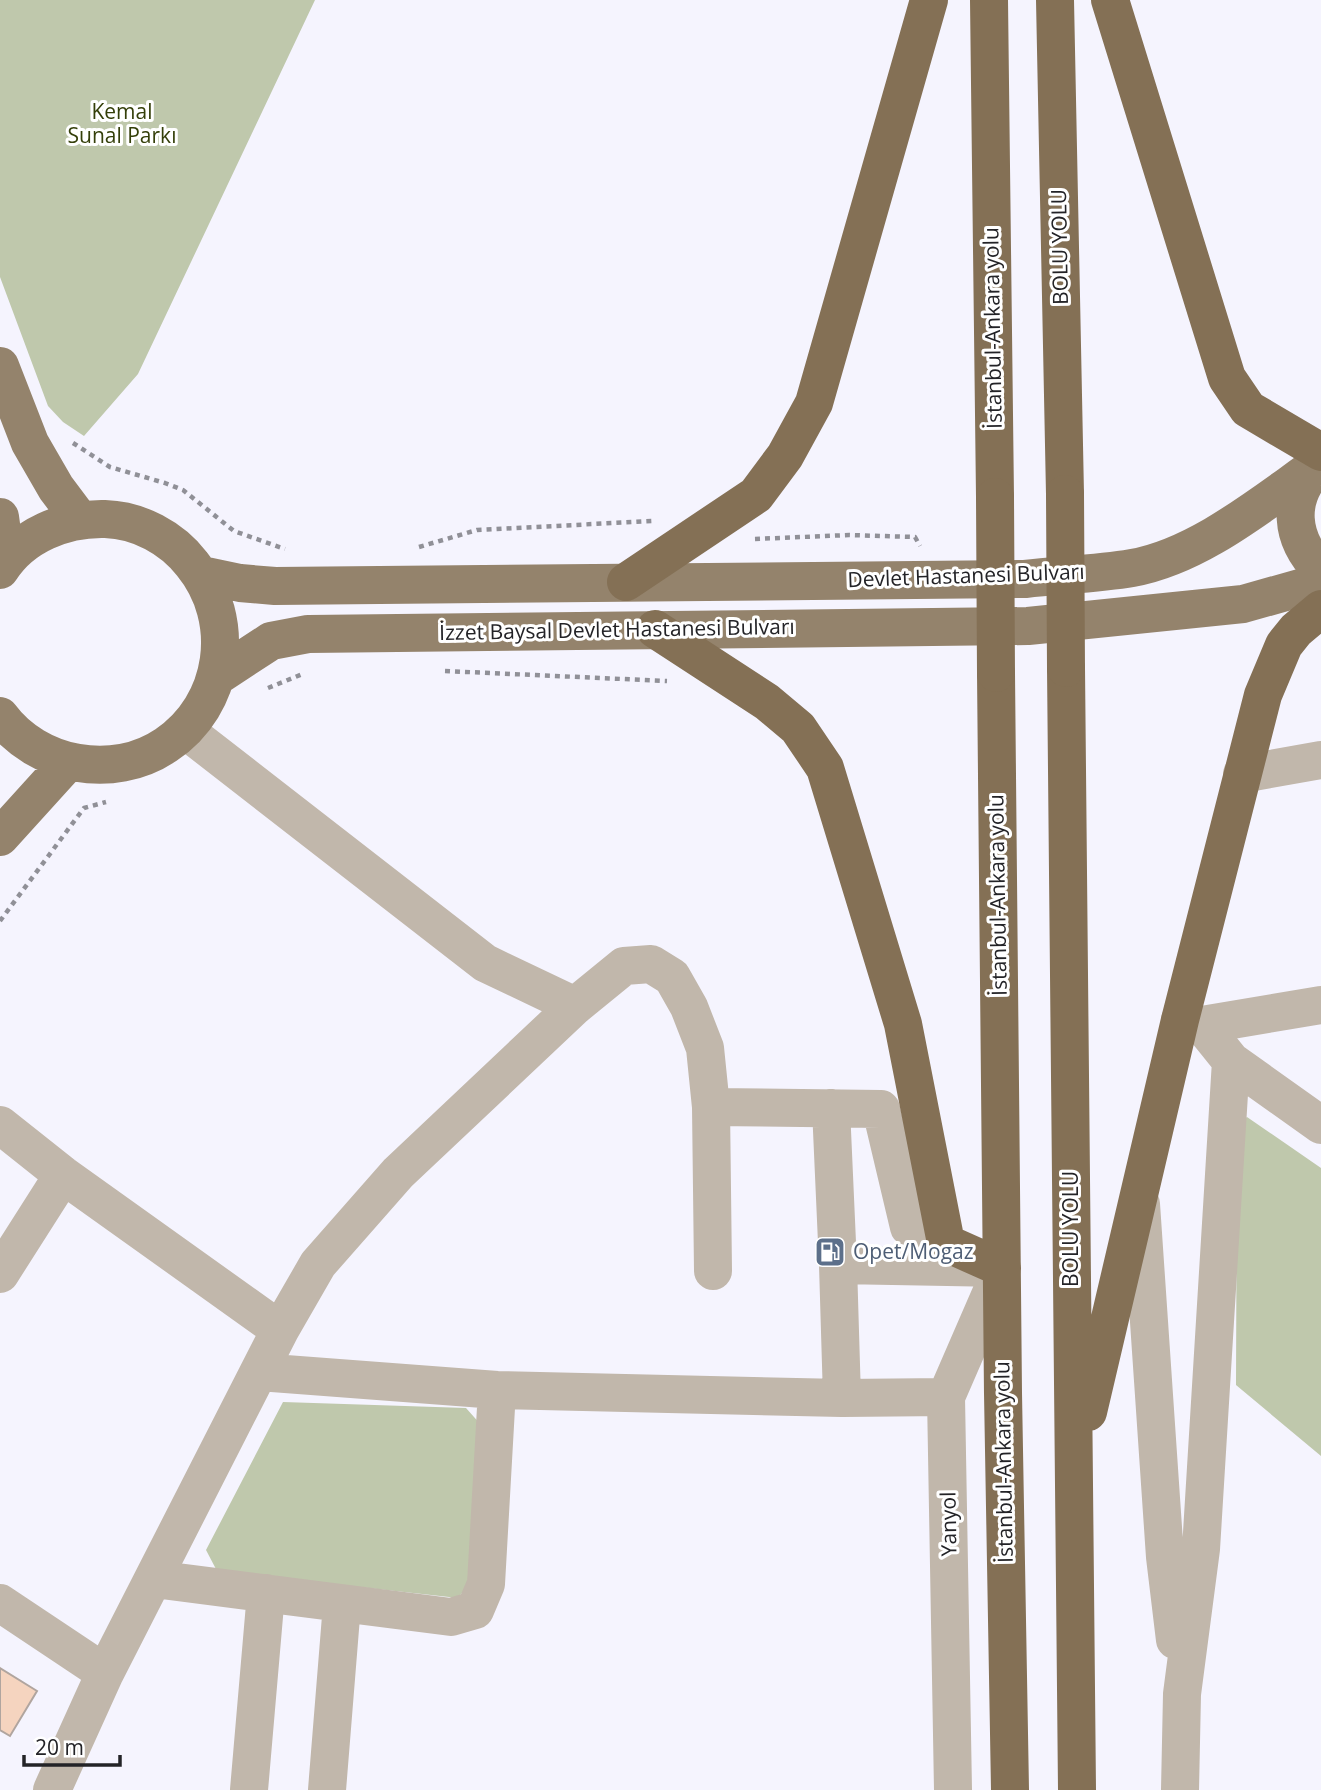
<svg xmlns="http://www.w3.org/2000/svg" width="1321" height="1790" font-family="'Open Sans',sans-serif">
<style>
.green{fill:#bfc8ac}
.building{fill:#f5d4bf;stroke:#b0a59f;stroke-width:2}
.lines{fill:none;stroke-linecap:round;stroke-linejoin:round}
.path{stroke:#909097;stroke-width:4.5;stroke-dasharray:5 5;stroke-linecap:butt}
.minor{stroke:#c1b7ab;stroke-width:38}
.major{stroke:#94836c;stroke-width:38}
.highway{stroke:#847055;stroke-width:38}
.highway-bridge{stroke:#847055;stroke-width:38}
.labels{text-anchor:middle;stroke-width:6;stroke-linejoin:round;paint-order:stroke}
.park-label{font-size:21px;fill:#343f09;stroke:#fff}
.street-label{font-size:21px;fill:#232327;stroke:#fff}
.service-label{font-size:21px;fill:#4e5e75;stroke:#fff;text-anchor:start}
</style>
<rect width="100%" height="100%" fill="#f5f4fe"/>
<path class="green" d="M0,0H315L138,374L84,436L63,422L48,406L0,277Z
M1247,1117L1321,1168V1456L1236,1385L1237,1125Z
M283,1402L466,1408L482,1426L470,1583L458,1598L217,1571L206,1550Z"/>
<path class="building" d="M0,1668L37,1691L10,1736L0,1730Z"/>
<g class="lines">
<path class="path" d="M73,443L110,467L165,483L183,490L234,531L285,549
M755,539L849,535L915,537L920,546
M419,547L477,530L652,521
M445,671L667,681
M268,688L305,673
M0,921L84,808L106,802"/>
<path class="minor" d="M185,730L485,963L575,1006
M1242,774L1321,760
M1180,1020L1202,1025L1231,1061L1321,1125
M1202,1025L1321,1005
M711,1107L881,1109L909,1227L946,1243
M831,1108L838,1265L1002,1268L946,1397L953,1790
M0,1125L63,1175L280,1330
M1141,1204L1165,1557L1175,1640
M838,1265L842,1398
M0,1274L63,1175
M259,1372L497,1390L842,1398L946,1397
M154,1579L451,1617L475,1610L486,1584L497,1390
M0,1603L105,1673
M52,1790L105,1673L280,1330L318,1264L398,1173L575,1006L624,966L651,964L672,977L689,1007L705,1048L711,1107L713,1271
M249,1790L266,1593
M327,1790L342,1604
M1180,1790L1182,1694L1201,1549L1231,1061"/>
<path class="major" d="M0,366L30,443L56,488L80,520
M1317,467C1286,499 1290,539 1321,570
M0,517L6,561
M0,570C22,535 65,518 105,519C139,520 172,538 192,564C238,620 226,705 166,745C113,781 37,766 0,716
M202,575L240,583L275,586L1025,579C1060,575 1097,574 1132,568C1200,556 1265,501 1320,463
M216,677L271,641L308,634L1028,626L1243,604L1321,582
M0,837L68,762"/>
<path class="highway" d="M989,0L995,497
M1055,0L1065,494
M1110,0L1227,378L1248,409L1321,452
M626,582L756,495L785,456L814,403L929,0
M655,629L767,702L798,728L825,768L903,1024L946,1243L1002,1268
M1066,668L1077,1790
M996,673L1003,1393L1010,1790
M1088,1412L1180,1020L1263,695L1284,645L1296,630L1321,609"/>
<path class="highway-bridge" d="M1065,494L1066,668
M995,497L996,673"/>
</g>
<defs>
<g id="fuel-square" transform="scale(1.575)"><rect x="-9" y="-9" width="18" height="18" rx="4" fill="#5c6f8a" stroke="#fff"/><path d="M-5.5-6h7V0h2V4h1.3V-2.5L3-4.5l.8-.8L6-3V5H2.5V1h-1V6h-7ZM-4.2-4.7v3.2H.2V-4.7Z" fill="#fff"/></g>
</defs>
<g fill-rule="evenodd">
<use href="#fuel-square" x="830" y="1252"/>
</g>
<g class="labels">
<g class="park-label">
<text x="122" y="119">Kemal<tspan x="122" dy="24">Sunal Parkı</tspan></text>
</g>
<g class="street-label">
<text transform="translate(1060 247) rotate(-91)" y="7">BOLU YOLU</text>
<text transform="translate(993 328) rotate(-91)" y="7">İstanbul-Ankara yolu</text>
<text transform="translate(966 576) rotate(-2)" y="7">Devlet Hastanesi Bulvarı</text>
<text transform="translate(617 630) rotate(-1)" y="7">İzzet Baysal Devlet Hastanesi Bulvarı</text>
<text transform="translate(998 895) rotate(-91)" y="7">İstanbul-Ankara yolu</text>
<text transform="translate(1071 1229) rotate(-90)" y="7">BOLU YOLU</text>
<text transform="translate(1004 1462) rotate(-91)" y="7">İstanbul-Ankara yolu</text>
<text transform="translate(949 1524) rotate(-91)" y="7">Yanyol</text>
</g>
<g class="service-label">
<text x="853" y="1259">Opet/Mogaz</text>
</g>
</g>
<path d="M24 1755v10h96v-10" fill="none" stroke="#232327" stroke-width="3.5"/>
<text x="35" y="1755" font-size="21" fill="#232327" stroke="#ffffff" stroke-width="5" paint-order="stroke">20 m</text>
</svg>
